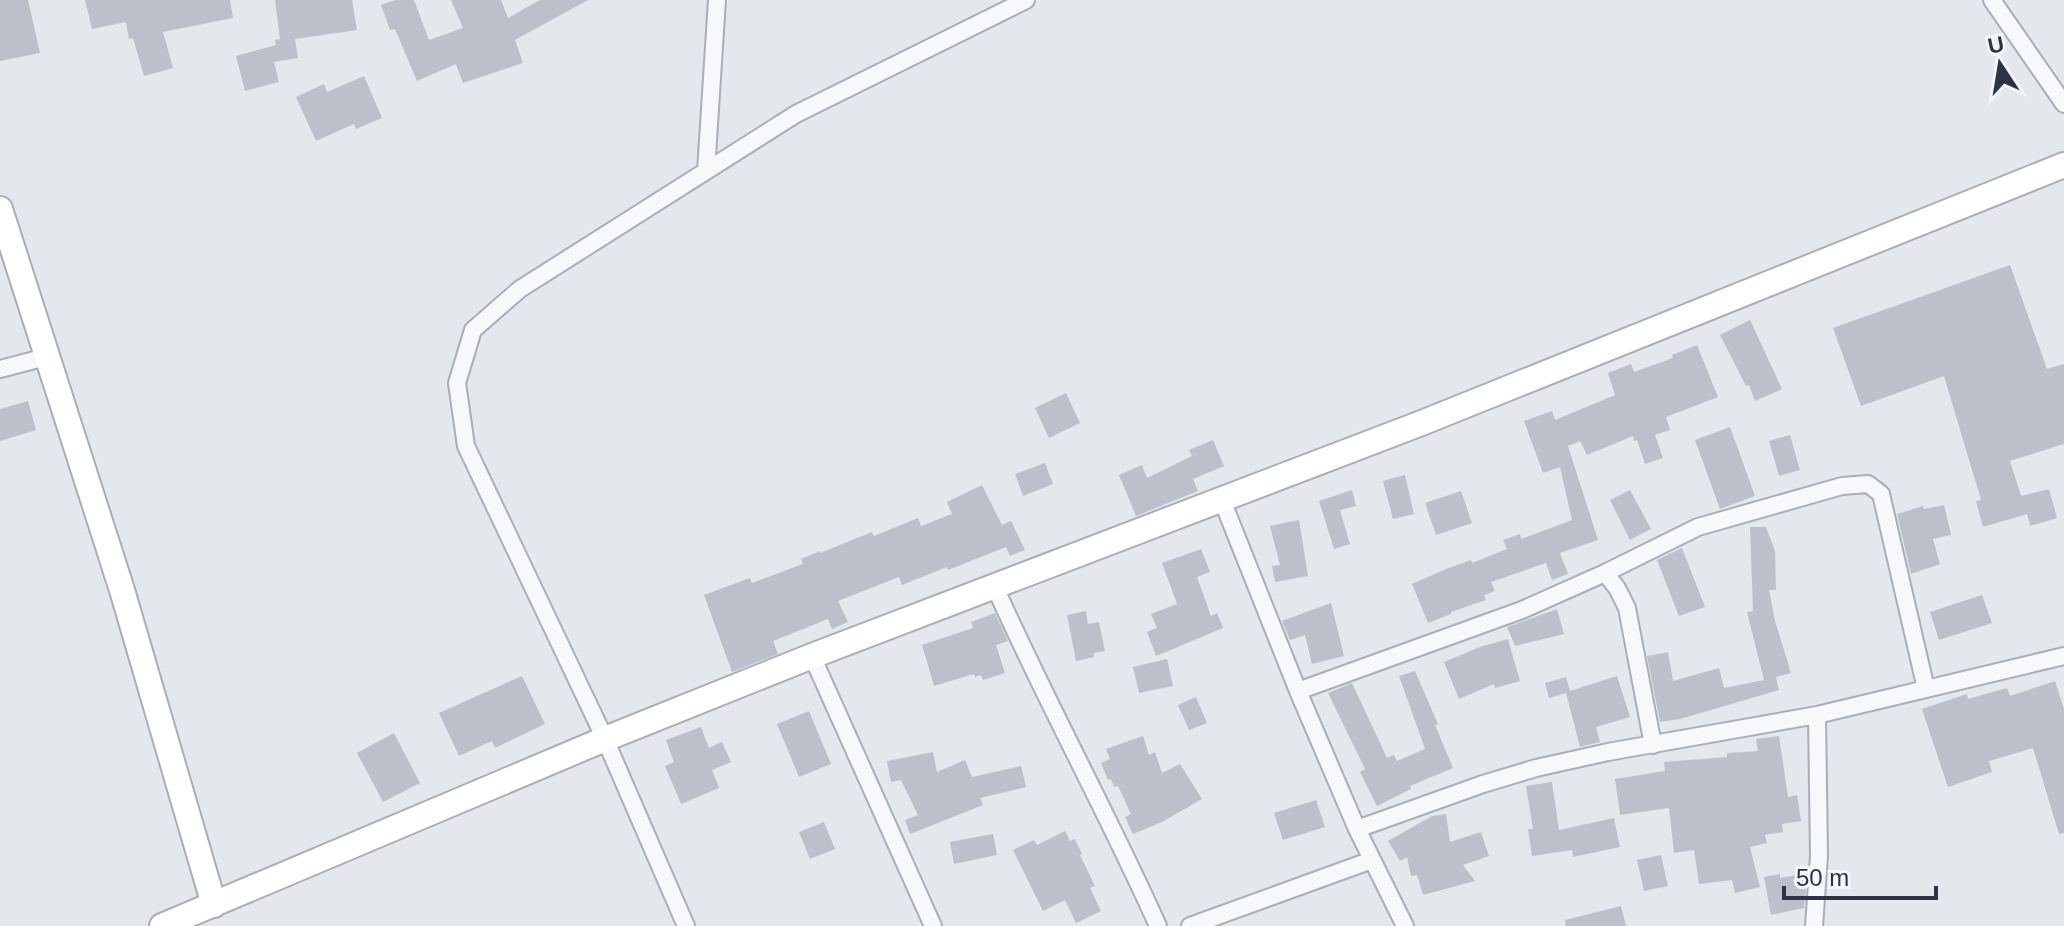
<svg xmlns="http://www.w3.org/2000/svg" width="2064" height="926" font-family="Helvetica,sans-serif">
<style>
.building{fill:#bbc0ca}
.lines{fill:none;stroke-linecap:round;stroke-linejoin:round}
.street-casing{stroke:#a9aeb7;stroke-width:20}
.secondary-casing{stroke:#a9aeb7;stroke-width:28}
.street{stroke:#f7f8fa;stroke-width:16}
.secondary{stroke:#fff;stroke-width:24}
</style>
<rect width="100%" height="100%" fill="#e4e7ec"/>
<path class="building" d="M0,0H28L40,53L0,61Z
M85,0H230L233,18L163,32L173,68L144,76L133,38L129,39L126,22L92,29Z
M275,0H352L357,30L295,39L298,58L274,62L279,82L245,91L236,56L276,45L275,40L280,39Z
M395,0H414L429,40L463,28L451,0H501L508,18L540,0H588L515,40L523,63L463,83L456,64L417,81L395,29L390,30L381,5Z
M364,76L382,118L356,129L354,124L316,141L296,97L324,84L327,92Z
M2010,265L2047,369L2064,364V444L2010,461L2021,496L2049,489L2057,518L2030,526L2027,514L1983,527L1976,501L1981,500L1944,376L1861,406L1833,328Z
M1750,320L1782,389L1755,401L1749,385L1746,386L1720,335Z
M1697,345L1718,397L1666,417L1670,430L1655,435L1663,458L1645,464L1637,440L1634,441L1633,436L1587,455L1580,441L1568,446L1598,540L1560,553L1568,574L1552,580L1546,563L1491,582L1495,591L1484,595L1486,600L1451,612V614L1428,623L1412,584L1446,569L1471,560L1472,563L1507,549L1503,540L1520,534L1521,539L1572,520L1560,467L1543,473L1524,421L1552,411L1555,420L1615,395L1608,373L1631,364L1634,372L1673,358L1672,355Z
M1066,393L1080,423L1049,438L1035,408Z
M28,401L36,430L0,441V409Z
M1730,427L1755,496L1720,509L1695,440Z
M1790,435L1800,470L1779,476L1769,441Z
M1213,440L1224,466L1193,479L1198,491L1136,516L1119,475L1142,465L1147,478L1192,456L1189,450Z
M1045,463L1053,484L1023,496L1015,474Z
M1405,475L1414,514L1393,519L1383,481Z
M982,485L1002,525L1011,521L1025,550L1010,556L1006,547L948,570L947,567L902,585L899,577L838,601L848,622L832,629L828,619L773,641L778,654L732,672L704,595L750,578L752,583L803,564L801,559L820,551V553L872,532L874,536L918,518L921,526L952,514L947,502Z
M1352,490L1356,506L1340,510L1350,544L1334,549L1319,501Z
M1630,490L1651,529L1630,540L1610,500Z
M1461,491L1472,523L1436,535L1425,503Z
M1944,505L1951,535L1933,539L1940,564L1911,574L1897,514L1923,506L1924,509Z
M1299,520L1308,576L1275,582L1272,566L1280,565L1270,526Z
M1750,527H1766L1775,551L1776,590H1769L1775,621L1791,673L1776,677L1779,690L1680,719L1660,722L1647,656L1668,652L1673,681L1719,668L1724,688L1764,680L1747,612L1753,611Z
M1682,548L1705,607L1679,616L1657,560Z
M1201,549L1210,572L1197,577L1211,616L1217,613L1223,628L1156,656L1147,632L1157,628L1151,614L1177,604L1162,563Z
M1982,595L1992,623L1939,640L1930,612Z
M1331,603L1344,656L1312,664L1305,635L1290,640L1282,621Z
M1557,609L1564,634L1515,646L1507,627Z
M1086,611L1088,624L1099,622L1105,651L1094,653V657L1076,661L1067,615Z
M995,613L1008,641L996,645L1005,673L983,680L981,675L975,677L974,674L934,686L922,645L973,628L971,622Z
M1508,639L1520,681L1495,688L1494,684L1459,699L1444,662L1480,647Z
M1167,659L1173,686L1139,693L1133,667Z
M1415,671L1438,724L1435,725L1453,768L1410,786L1411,789L1377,806L1360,772L1365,769L1328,693L1352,683L1387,758L1394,755L1397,761L1425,749L1399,676Z
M522,676L545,724L495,748L492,741L459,756L439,713Z
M1617,676L1630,717L1596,727L1600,742L1580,747L1566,693L1549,698L1545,683L1566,677L1570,691Z
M2055,681L2064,709V833L2059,834L2033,748L1989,761L1992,772L1948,787L1922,709L1967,694L1968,699L2007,688L2010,696Z
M1196,697L1207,723L1189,730L1178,705Z
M809,711L831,764L799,777L777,724Z
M701,727L709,748L722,742L731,762L712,770L719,788L681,804L665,766L674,762L666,740Z
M394,733L420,783L383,802L357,753Z
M1143,736L1149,755L1155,752L1162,773L1180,764L1202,799L1162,822L1133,834L1125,817L1131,814L1118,786L1114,787L1111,779L1108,780L1101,763L1110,759L1106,749Z
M1779,736L1788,797L1797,795L1801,821L1782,824L1783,832L1765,835L1767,843L1750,847L1760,887L1735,893L1732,880L1699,884L1694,850L1674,853L1669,808L1620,815L1615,779L1665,771L1664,762L1727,757V753L1758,751L1756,739Z
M933,752L937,772L965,760L972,777L1021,766L1026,787L980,798L983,805L910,834L905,820L918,815L901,780L891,782L887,761Z
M1552,782L1559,830L1614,818L1620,847L1573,857L1572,850L1532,856L1528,829H1533L1526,786Z
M1316,800L1325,827L1283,840L1274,813Z
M1446,814L1450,842L1481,832L1489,856L1463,865L1475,881L1423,895L1417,875L1411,876L1407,857L1400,861L1388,841L1432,816Z
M824,822L835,849L810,859L799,832Z
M1065,831L1070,841L1075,839L1082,854L1080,855L1095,886L1090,888L1101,911L1076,923L1065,900L1043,911L1013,850L1034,840L1037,845Z
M993,834L997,855L954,864L950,842Z
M1661,855L1668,886L1644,891L1637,860Z
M1780,874V878L1803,874L1806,889L1804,908L1771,915L1764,877Z
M1621,906L1626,926H1566L1565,920Z"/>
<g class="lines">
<g class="street-casing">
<path id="street" d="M1992,0L2064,104
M706,171L717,0
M0,369L46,357
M1222,500L1298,691L1357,829L1405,926
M1605,573L1617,588L1627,608L1653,745
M995,587C1046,702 1107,812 1158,926
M812,656L933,926
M1298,691L1522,610L1605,573L1698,527L1842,486L1868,484L1881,494L1926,689
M1357,829L1483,784L1536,768L1608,752L1817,715L2064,656
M686,926L605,739L466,446L457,383L473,330L520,289L796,114L1026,0
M1190,926L1372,860
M1814,926L1819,856L1817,715"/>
</g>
<g class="secondary-casing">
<path id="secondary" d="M0,209L122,590L214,905
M162,926L605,739L812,656L1419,424L2064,165"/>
</g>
<use href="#street" class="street"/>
<use href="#secondary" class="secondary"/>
</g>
<g transform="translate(2000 64) rotate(348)" stroke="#f4f6f9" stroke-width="6" paint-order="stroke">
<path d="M0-6L14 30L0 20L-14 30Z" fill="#2b3445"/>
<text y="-12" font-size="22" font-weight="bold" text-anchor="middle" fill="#2b3445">U</text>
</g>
<path d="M1784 886v12h152v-12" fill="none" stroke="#2b3445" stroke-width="4"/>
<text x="1796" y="886" font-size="24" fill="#2b3445" stroke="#f4f6f9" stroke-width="6" paint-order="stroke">50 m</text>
</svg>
